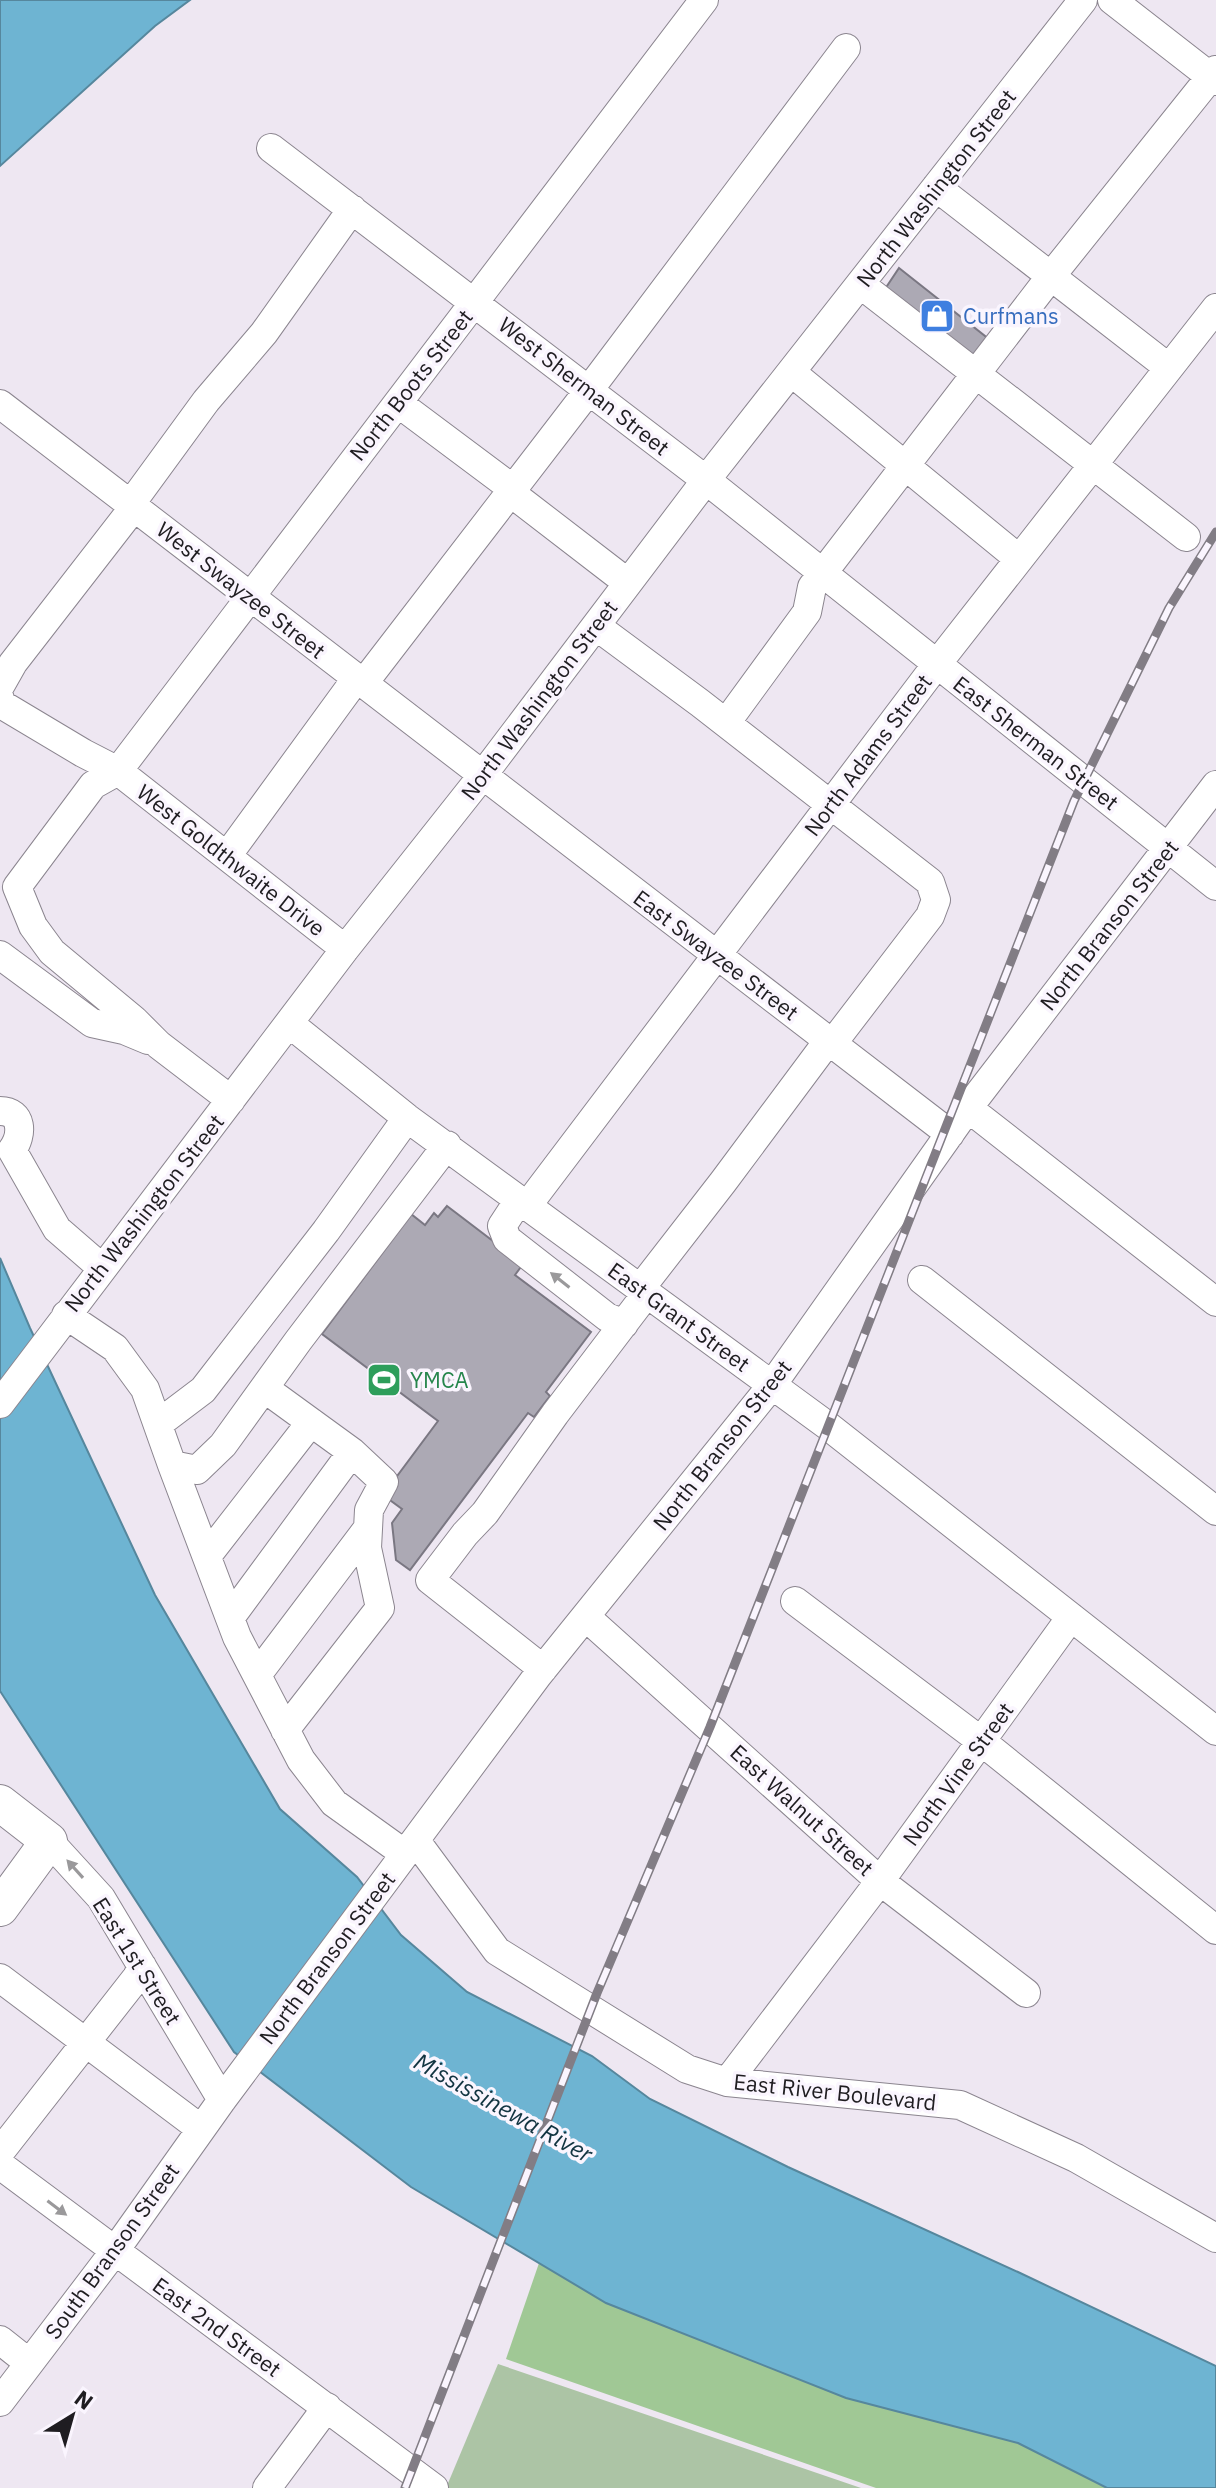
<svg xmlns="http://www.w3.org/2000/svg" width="1216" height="2488" font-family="'IBM Plex Sans',sans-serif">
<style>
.green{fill:#acc4a5}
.forest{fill:#a0c895}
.water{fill:#6eb4d2;stroke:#56879d;stroke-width:2}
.building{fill:#aca9b4;stroke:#7a7782;stroke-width:2}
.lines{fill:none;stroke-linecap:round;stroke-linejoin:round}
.minor-casing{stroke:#8b858f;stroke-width:30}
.major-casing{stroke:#8b858f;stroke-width:38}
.minor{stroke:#fff;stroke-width:28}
.major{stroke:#fff;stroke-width:36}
.rail-casing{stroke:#827d85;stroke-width:9}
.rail{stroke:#faf5fe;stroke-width:6;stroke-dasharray:18;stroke-linecap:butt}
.oneway{fill:#9a999b}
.labels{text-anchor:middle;stroke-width:7;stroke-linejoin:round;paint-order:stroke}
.street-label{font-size:22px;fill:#1f1d21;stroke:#faf5fe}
.shop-label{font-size:22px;fill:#366cbe;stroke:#faf5fe;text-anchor:start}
.leisure-label{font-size:22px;fill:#27864d;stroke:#faf5fe;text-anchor:start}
.water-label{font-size:24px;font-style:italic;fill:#123441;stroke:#faf5fe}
</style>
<rect width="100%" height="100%" fill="#eee7f2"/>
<path class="green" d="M498,2364L861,2488H446Z"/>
<path class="forest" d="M539,2263L1008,2423L1122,2488H876L506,2359Z"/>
<path class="water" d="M0,0H190L155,26L0,166Z
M0,1258L30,1328L155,1595L280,1809L357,1877L401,1935L467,1992L592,2056L650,2099L788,2167L1018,2272L1216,2366V2488H1107L1018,2443L846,2398L606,2303L411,2187L234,2052L0,1691Z"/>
<path class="building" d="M899,268L990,340L972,362L883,292Z
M447,1206L523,1264L515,1275L591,1332L546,1392L550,1396L534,1417L528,1413L410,1570L396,1560L392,1523L402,1509L383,1495L438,1421L322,1334L411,1214L425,1225L434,1213L438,1217Z"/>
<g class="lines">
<g class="minor-casing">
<path id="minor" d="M1112,0L1216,81
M271,148L706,480L1216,886
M936,187L1169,368
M860,284L1186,537
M791,372L1019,559
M398,403L513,489
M0,404L950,1134
M511,493L628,583
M130,505L206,401L264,333L352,209
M596,626L700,703L930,882L936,900L930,916L832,1044
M363,684L589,390L846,48
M0,686L13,663L134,507
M0,699L1,704L83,753L118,771L345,949
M726,723L807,612L812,587L1051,276L1216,70
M227,856L356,679
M0,955L92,1023L124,1030L148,1040
M290,1024L407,1118L828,1426L1216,1731
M231,1100L159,1045L134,1020L52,952L33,926L17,887L93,785L118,771L704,0
M968,1108L1216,1302
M0,1111C23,1111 23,1135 12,1150
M12,1150L57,1229L102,1268
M519,1200L502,1226L507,1239L607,1317L624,1324
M527,1206L937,664L1216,308
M922,1280L1216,1511
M640,1289L723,1182L828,1041
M66,1315L115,1348L145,1389L172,1465L197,1470L223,1445L298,1341L447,1145
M264,1388L352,1452L384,1482L369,1510L367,1548L380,1608L285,1730
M0,1404L345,949L482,776L706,480L1083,0
M158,1424L203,1390L326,1231L407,1118
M172,1465L237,1637L301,1760L334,1803L405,1854
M207,1556L311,1422
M795,1601L981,1741L1216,1930
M586,1617L880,1881L1026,1993
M230,1618L352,1452
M543,1669L430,1580L465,1534L485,1513L555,1414L647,1293
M257,1675L368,1528
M49,1841L101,1898L222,2100
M416,1841L497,1951L687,2069L727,2082L960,2105L1076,2158L1216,2238
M0,1978L201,2129
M727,2082L880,1881L1071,1617
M0,2152L137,1977L142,1966
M0,2165L434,2488
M0,2340L29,2363
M0,2402L114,2252L222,2100L538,1675L772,1385L968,1108L1216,785
M267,2488L327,2407"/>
</g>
<g class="major-casing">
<path id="major" d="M0,1803L49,1841L0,1908"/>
</g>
<use href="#minor" class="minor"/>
<use href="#major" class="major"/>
<g class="rail-casing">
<path id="rail" d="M405,2488L597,1993L710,1727L1074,801L1169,608L1216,532"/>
</g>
<use href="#rail" class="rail"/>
</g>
<defs><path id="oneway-solid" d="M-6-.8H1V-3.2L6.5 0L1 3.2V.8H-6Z" transform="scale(2)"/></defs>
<g class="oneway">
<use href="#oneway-solid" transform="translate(560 1280) rotate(-142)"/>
<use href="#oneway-solid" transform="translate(75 1869) rotate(-132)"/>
<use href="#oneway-solid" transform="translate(57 2208) rotate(37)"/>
</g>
<defs>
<g id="shop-square" transform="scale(1.8)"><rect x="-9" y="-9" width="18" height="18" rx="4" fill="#3f7fe0" stroke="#faf5fe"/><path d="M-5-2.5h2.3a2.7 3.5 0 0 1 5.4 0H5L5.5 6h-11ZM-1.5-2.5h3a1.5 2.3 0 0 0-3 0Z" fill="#fff"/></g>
<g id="stadium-square" transform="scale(1.8)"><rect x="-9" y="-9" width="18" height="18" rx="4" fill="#2e9e5b" stroke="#faf5fe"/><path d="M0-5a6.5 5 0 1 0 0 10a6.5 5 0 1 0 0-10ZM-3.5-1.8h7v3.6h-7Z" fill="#fff"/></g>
</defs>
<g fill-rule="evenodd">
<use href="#shop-square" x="937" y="316"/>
<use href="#stadium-square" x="384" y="1380"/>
</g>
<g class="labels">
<g class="street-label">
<text transform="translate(936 188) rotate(-52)" y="8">North Washington Street</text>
<text transform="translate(411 385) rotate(-52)" y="8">North Boots Street</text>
<text transform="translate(584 386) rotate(38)" y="8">West Sherman Street</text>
<text transform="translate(241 590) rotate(38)" y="8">West Swayzee Street</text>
<text transform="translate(539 700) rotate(-53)" y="8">North Washington Street</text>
<text transform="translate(1036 743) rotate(38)" y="8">East Sherman Street</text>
<text transform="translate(868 755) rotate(-53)" y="8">North Adams Street</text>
<text transform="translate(231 860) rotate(38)" y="8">West Goldthwaite Drive</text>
<text transform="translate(1109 925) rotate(-52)" y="8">North Branson Street</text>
<text transform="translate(716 955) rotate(37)" y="8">East Swayzee Street</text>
<text transform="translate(144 1213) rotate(-52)" y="8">North Washington Street</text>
<text transform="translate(679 1317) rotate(36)" y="8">East Grant Street</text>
<text transform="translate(722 1445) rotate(-52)" y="8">North Branson Street</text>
<text transform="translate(958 1774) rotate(-54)" y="8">North Vine Street</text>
<text transform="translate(802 1810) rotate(42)" y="8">East Walnut Street</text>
<text transform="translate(327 1958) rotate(-53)" y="8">North Branson Street</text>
<text transform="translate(137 1961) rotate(58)" y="8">East 1st Street</text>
<text transform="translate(835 2092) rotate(6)" y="8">East River Boulevard</text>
<text transform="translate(112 2251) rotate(-54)" y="8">South Branson Street</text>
<text transform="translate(217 2327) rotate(36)" y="8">East 2nd Street</text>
</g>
<g class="shop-label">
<text x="963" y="324">Curfmans</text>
</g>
<g class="leisure-label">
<text x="410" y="1388">YMCA</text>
</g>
<g class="water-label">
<text transform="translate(503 2108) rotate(29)" y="8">Mississinewa River</text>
</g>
</g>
<g transform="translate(72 2416) rotate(37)" stroke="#faf5fe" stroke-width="6" paint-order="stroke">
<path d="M0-6L14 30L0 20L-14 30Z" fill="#1f1d21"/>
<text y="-12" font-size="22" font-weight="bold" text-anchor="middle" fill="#1f1d21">N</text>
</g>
</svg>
